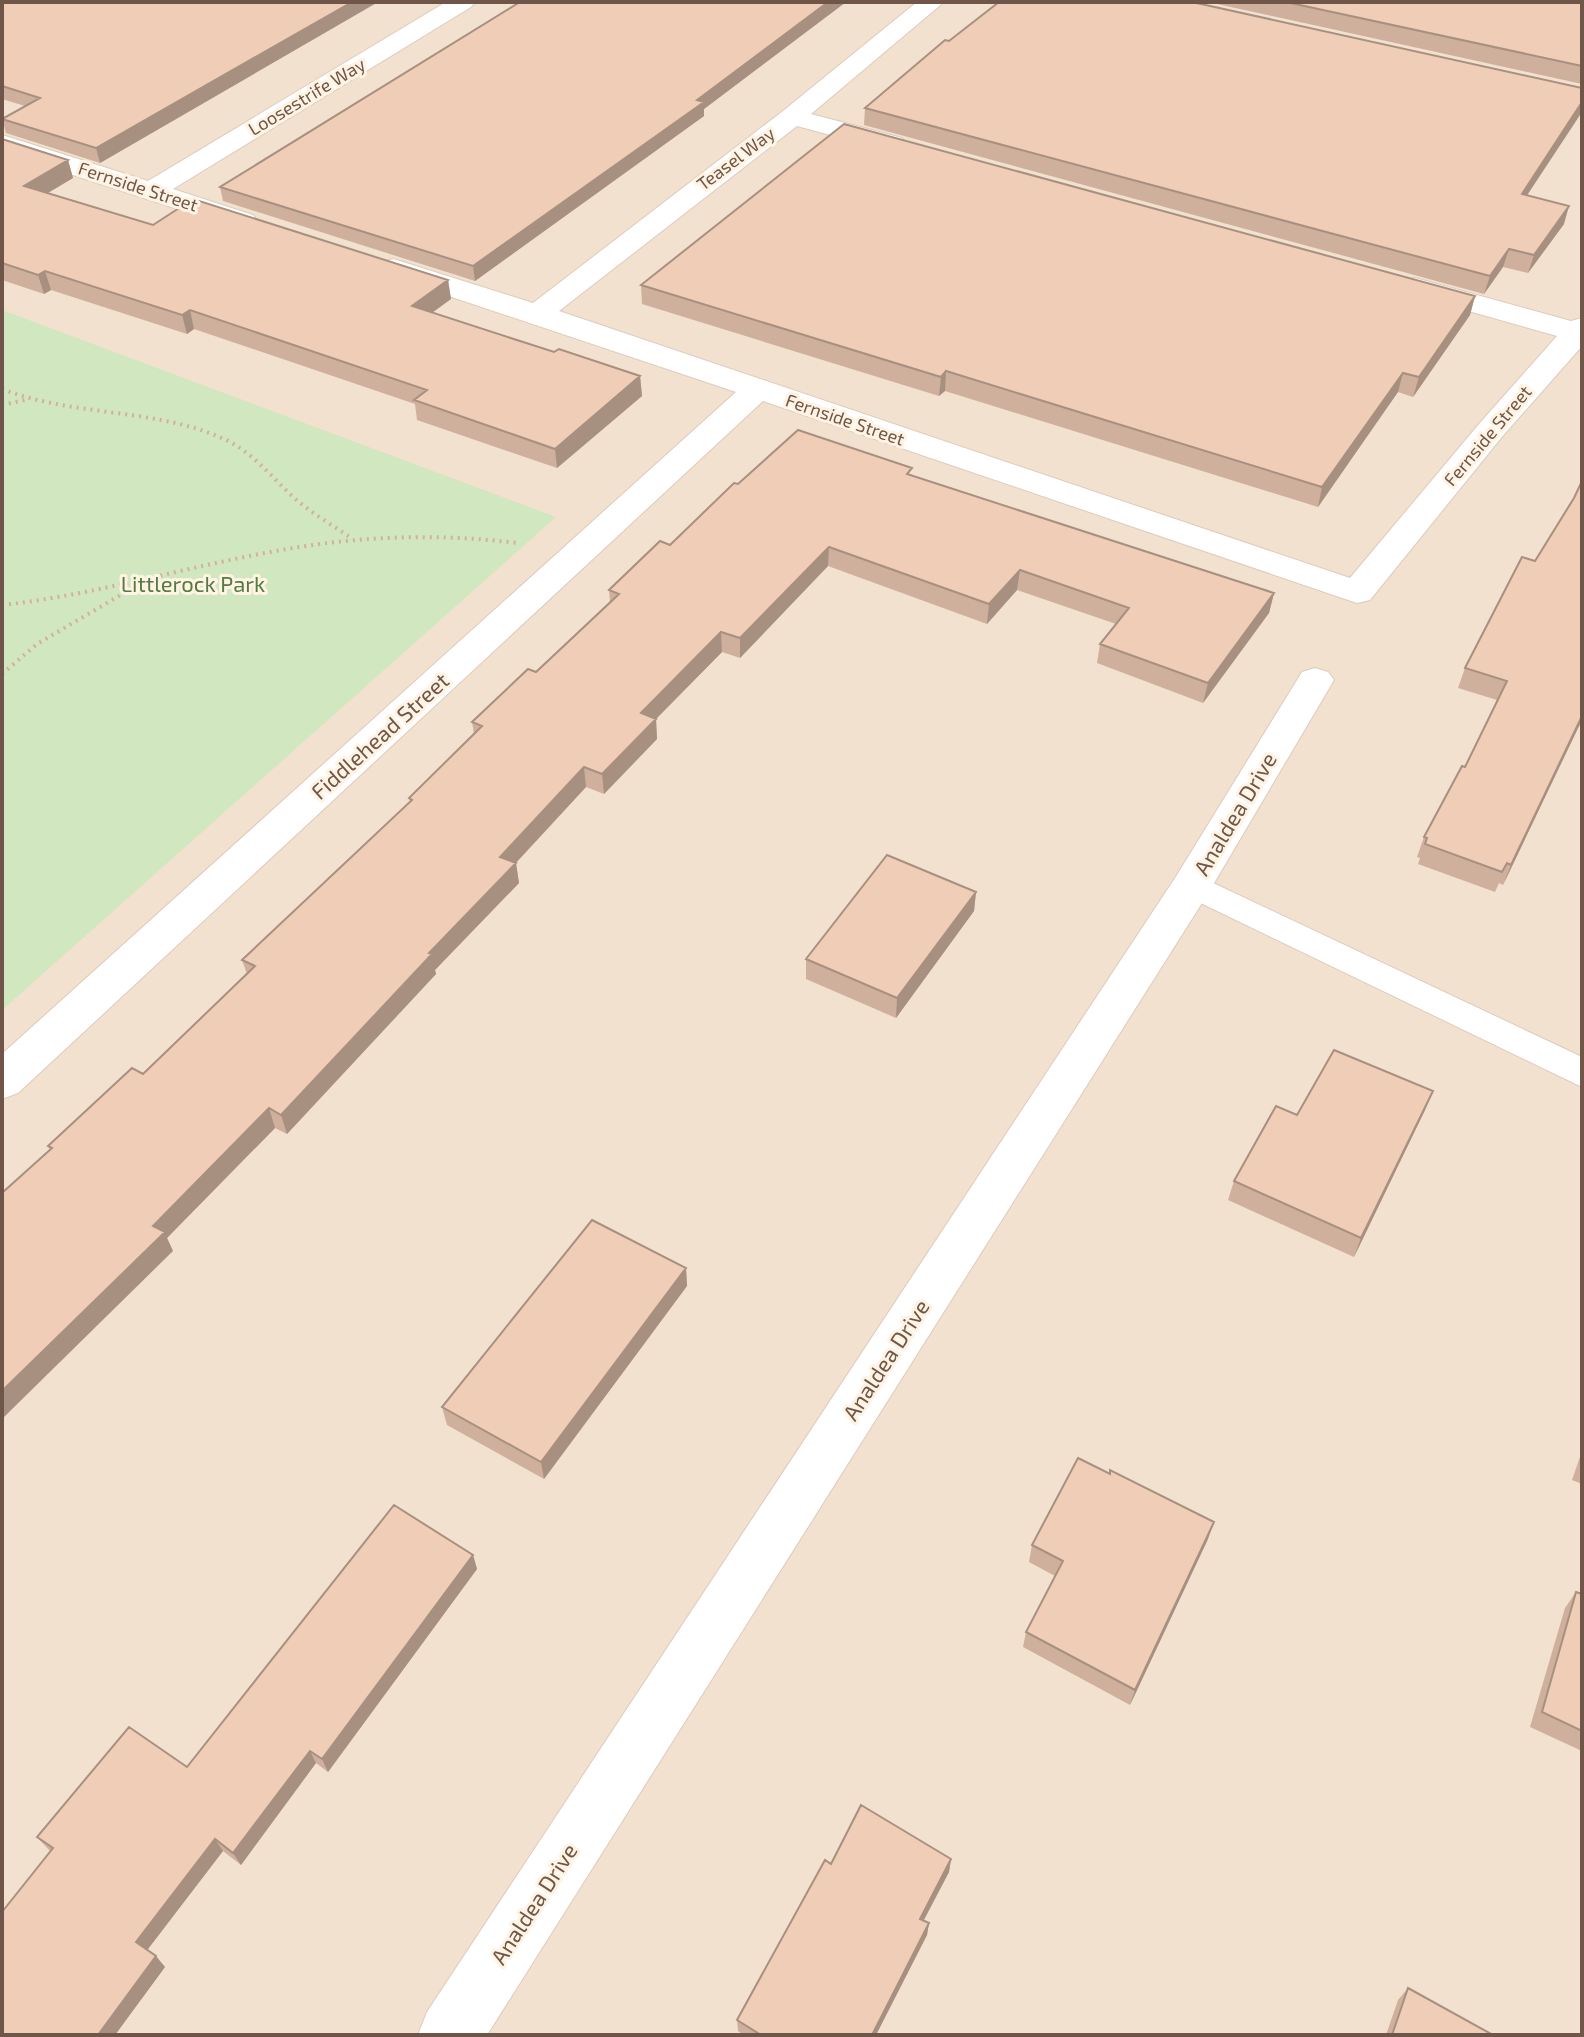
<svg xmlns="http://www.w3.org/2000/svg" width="1584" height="2037" font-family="'Exo 2',sans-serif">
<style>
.residential{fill:#f2e1ce}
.green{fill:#d0e7bf}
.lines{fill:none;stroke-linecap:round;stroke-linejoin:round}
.lane-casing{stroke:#decbbc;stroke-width:2}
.street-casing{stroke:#decbbc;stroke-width:2}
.path{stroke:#d4b09b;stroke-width:4;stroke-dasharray:2 5;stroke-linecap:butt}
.lane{fill:#fff;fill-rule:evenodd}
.street{fill:#fff;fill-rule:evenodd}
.wall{fill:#ceb09d}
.shaded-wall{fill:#a89080}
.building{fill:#f0cdb7;stroke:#a89080;stroke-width:2}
.labels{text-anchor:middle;stroke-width:6;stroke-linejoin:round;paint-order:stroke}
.far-street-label{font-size:18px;fill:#705648;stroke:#fff4e4}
.park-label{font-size:22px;fill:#547b43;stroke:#fff4e4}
.street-label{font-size:22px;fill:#705648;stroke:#fff4e4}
</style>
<rect width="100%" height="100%" fill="#fbf0df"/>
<path class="residential" d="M2,2H1582V2035H2Z"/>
<path class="green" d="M2,310L556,517L2,1010Z"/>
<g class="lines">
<g class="lane-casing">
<path id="lane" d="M1192,873L1582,1057V1087L1180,893L1175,885L1180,877Z"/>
</g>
<g class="street-casing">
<path id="street" d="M446,2H475L471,7L173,189L253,215L257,221L253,227L243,229L233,227L2,152V135L148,181Z
M917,2H944L811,114L902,138L906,144L902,150L893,152L797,126L559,311L1350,578L1479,424L1557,336L1405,293L1400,287L1405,281L1415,278L1571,321L1582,318V346L1501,438L1370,600L1357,603L763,401L18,1093L2,1099V1054L736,392L383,274L378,268L383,262L393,259L403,262L533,303L783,111Z
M1315,668L1328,672L1334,680L1207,895L487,2035H418L427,2012L1177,875L1302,672Z"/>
</g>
<path class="path" d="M2,389C74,417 157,408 224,439C255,453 274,481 299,502C315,515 333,526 350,537
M2,405L25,400
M2,605C95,595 185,567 276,551C357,536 436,533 518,543
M2,674L37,644L148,579"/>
<use href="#lane" class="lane"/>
<use href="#street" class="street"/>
</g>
<path class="wall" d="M2,2H378L100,163L6,133L2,118L25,106L2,99Z
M518,2H846L704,109V116L475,281L223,201L220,187L518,3Z
M1208,2H1582V84Z
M865,108L1527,195L1564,224L1528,273L1503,267L1484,294L864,125Z
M2,139L68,160L73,178L48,193L153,225L448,280L451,299L432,313L554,352L640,376L642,396L557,468L417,420L415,404L194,329L187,334L51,290L44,294L2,280Z
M641,285L1475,296L1470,315L1413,397L1398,392L1318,507L945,391L939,396L642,304Z
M911,475L1274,593L1269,613L1203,703L1097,663L1100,644L1116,624L1017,590L987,624L828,566L740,658L722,652L656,719L657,739L604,794L586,787L516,863L519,883L435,970L436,974L287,1134L275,1128L167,1238L173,1251L50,1150L48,1146L143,1074L247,974L242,960L410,802L409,798L474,734L472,722L536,672L610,603L609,590L670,545L738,484Z
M1582,481V727L1579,726L1503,885L1499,883L1495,892L1418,864L1420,858L1417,857L1424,837L1465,767L1497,700L1458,688L1465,668L1535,561L1574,498Z
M976,892L974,911L896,1018L806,979V959Z
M1425,1110L1354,1257L1228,1200L1234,1181L1297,1115Z
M686,1268L687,1286L544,1479L447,1425L442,1407Z
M1582,1451V1484L1572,1480Z
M1208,1539L1130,1705L1023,1647L1026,1632L1055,1576L1029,1562L1032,1545Z
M473,1555L477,1569L328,1772L316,1763L241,1865L223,1851L147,1950L165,1967L115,2035H2L50,1851L37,1837L187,1767Z
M1576,1592L1582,1594V1751L1530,1727L1565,1608Z
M951,1859L949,1872L924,1920L929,1923L927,1935L876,2035H744L738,2031L737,2020L831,1864Z
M1408,1988L1493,2035H1386L1398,2000Z"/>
<path class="shaded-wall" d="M352,2H378L100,163L96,148Z
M828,2H846L704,109V116L475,281L473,266Z
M1582,102V112L1516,212L1522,194Z
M68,160L73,178L29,204L24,186Z
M1569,206L1564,224L1528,273L1534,255Z
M1509,249L1503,267L1484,294L1490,276Z
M45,271L51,290L44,294L38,275Z
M448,280L451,299L415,325L412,306Z
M1475,296L1470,315L1413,397L1419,377Z
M190,310L194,329L187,334L182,315Z
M946,371L945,391L939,396L941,377Z
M1403,373L1398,392L1318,507L1322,487Z
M640,376L642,396L557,468L555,449Z
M829,547L828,566L740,658V638Z
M1020,570L1017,590L987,624L989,604Z
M1274,593L1269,613L1203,703L1208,683Z
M721,632L722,652L656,719L657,739L604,794L602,774L641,713Z
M1582,716L1579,726L1503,885L1511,865Z
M584,767L586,787L511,868L516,863L519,883L435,970L436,974L287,1134L281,1115L429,953L500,857Z
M976,892L974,911L896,1018L897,998Z
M1433,1091L1425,1110L1354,1257L1361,1238Z
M269,1108L275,1128L167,1238L173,1251L2,1419V1391L153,1226Z
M686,1268L687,1286L544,1479L541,1462Z
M1214,1522L1208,1539L1130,1705L1135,1690Z
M473,1555L477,1569L328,1772L322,1759Z
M310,1751L316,1763L241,1865L233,1853Z
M215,1839L223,1851L145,1953L136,1942Z
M951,1859L949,1872L918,1931L920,1919Z
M929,1923L927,1935L876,2035H872Z
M156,1956L165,1967L115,2035H98Z"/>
<path class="building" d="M2,2H352L96,148L2,119L40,98L2,86Z
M520,2H828L697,100L704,102L473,266L220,187Z
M999,2H1192L1582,88V102L1522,194L1569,206L1534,255L1509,249L1490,276L865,108L945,40L949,41Z
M1286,2H1582V66Z
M844,124L1475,296L1419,377L1403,373L1322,487L946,371L941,377L641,285Z
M2,139L68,160L24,186L153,225L193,199L448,280L412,306L554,352L559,349L640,376L555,449L414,400L427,390L190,310L182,315L45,271L38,275L2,263Z
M798,430L912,468L907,474L1274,593L1208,683L1100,644L1129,608L1020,570L989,604L829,547L740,638L721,632L641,713L656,719L602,774L584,767L500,857L516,863L429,953L432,954L281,1115L269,1108L153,1226L165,1232L2,1391V1193L52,1148L48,1146L132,1068L143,1074L255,966L242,960L412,800L409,798L482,726L472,722L528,669L536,672L619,594L609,590L660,541L670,545L734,483L738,484Z
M1582,481V716L1511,865L1507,863L1502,872L1425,844L1427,838L1424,837L1462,766L1465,767L1507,681L1465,668L1522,557L1535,561L1574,498Z
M887,855L976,892L897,998L806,959Z
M1334,1050L1433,1091L1361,1238L1234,1181L1276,1106L1297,1115Z
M592,1220L686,1268L541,1462L442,1407Z
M1078,1458L1110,1474V1470L1214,1522L1135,1690L1026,1632L1063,1561L1032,1545Z
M394,1505L473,1555L322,1759L310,1751L233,1853L215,1839L136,1942L156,1956L98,2035H2V1912L53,1848L37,1837L129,1727L187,1767Z
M1576,1592L1582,1594V1731L1542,1712Z
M861,1805L951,1859L920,1919L929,1923L872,2035H761L737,2020L825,1860L831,1864Z
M1408,1988L1493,2035H1392Z"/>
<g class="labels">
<g class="far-street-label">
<text transform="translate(307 97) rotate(-31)" y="6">Loosestrife Way</text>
<text transform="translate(736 159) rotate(-37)" y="6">Teasel Way</text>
<text transform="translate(138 187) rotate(18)" y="6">Fernside Street</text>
<text transform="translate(845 420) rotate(19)" y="6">Fernside Street</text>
<text transform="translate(1488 436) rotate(-50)" y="6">Fernside Street</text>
</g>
<g class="park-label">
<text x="193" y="592">Littlerock Park</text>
</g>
<g class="street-label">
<text transform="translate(380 736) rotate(-42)" y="8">Fiddlehead Street</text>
<text transform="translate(1235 814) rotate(-59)" y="8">Analdea Drive</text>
<text transform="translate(886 1360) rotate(-57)" y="8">Analdea Drive</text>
<text transform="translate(534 1904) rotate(-57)" y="8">Analdea Drive</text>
</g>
</g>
<rect width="1584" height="2037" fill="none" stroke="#705648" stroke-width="8"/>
</svg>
